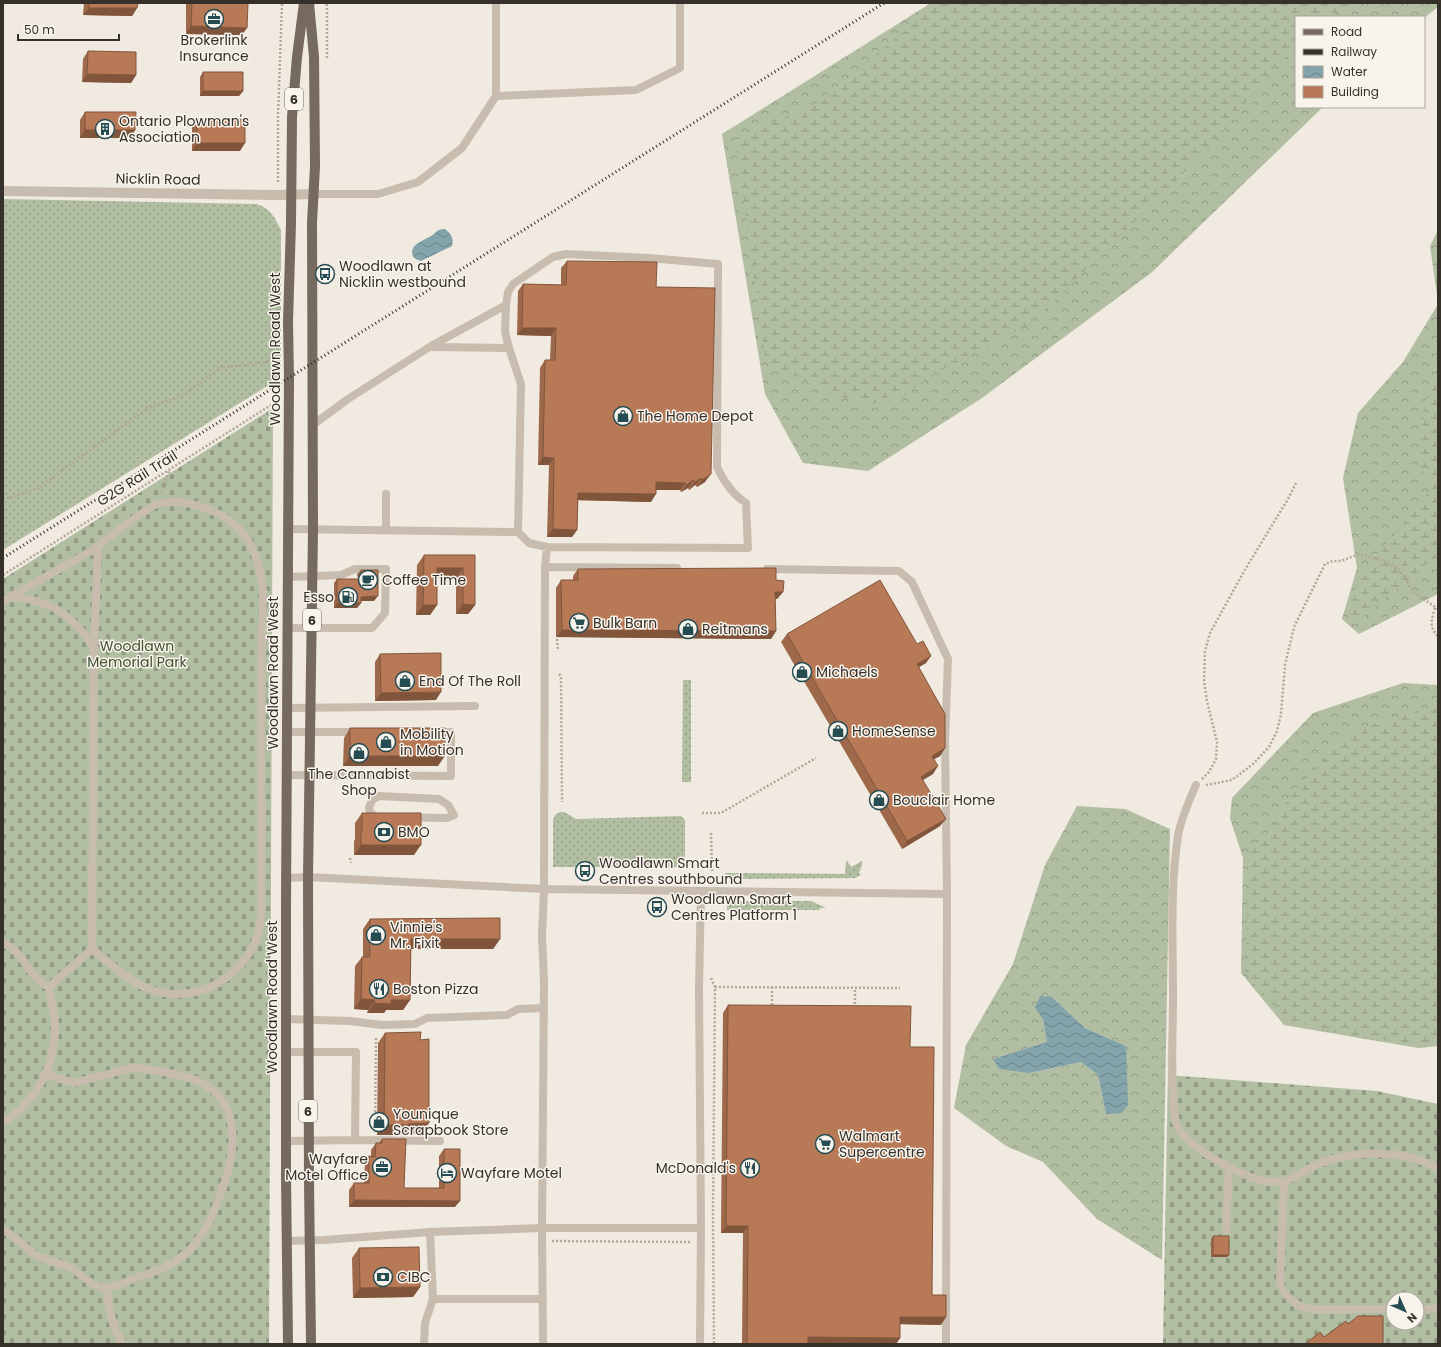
<svg xmlns="http://www.w3.org/2000/svg" width="1441" height="1347" font-family="Poppins,sans-serif">
<style>
.grass{fill:url(#grass-dots)}
.forest{fill:url(#forest-crowns);fill-rule:evenodd}
.wetland{fill:url(#wetland-marsh)}
.cemetery{fill:url(#cemetery-stones);fill-rule:evenodd}
.water{fill:url(#water-waves)}
.lines{fill:none;stroke-linecap:round;stroke-linejoin:round}
.path{stroke:#b3a697;stroke-width:2.5;stroke-dasharray:2 2;stroke-linecap:butt}
.lane{stroke:#c7bcad;stroke-width:8}
.street{stroke:#c7bcad;stroke-width:10}
.primary{stroke:#76695e;stroke-width:10}
.rail{stroke:#36302b;stroke-width:3;stroke-dasharray:1 3;stroke-linecap:butt}
.wall{fill:#9e684a}
.shaded-wall{fill:#81553c}
.building{fill:#b87956;stroke:#81553c}
.labels{text-anchor:middle;stroke-width:3;stroke-linejoin:round;paint-order:stroke}
.shield{fill:#f8f4ec;stroke:#706b65;stroke-width:1}
.shield-label{font-size:13px;font-weight:bold;fill:#36302b}
.poi-label{font-size:14px;fill:#36302b;stroke:#f8f4ec;text-anchor:start}
.street-label{font-size:14px;fill:#36302b;stroke:#f8f4ec}
.park-label{font-size:14px;fill:#425231;stroke:#f8f4ec}
</style>
<defs>
<pattern id="grass-dots" width="8" height="8" patternUnits="userSpaceOnUse"><rect width="8" height="8" fill="#b1bea1"/><path d="M2 2h.1M6 6h.1" fill="none" stroke="#919b83" stroke-width="1.8" stroke-linecap="round"/></pattern>
<pattern id="forest-crowns" width="20" height="18" patternUnits="userSpaceOnUse"><rect width="20" height="18" fill="#b1bea1"/><path d="M2 6a3 3 0 1 1 6 0M12 15a3 3 0 1 1 6 0" fill="none" stroke="#919b83"/></pattern>
<pattern id="wetland-marsh" width="20" height="14" patternUnits="userSpaceOnUse"><rect width="20" height="14" fill="#b1bea1"/><path d="M1 5h8M5 5V1M11 12h8M15 12V8" fill="none" stroke="#919b83"/></pattern>
<pattern id="cemetery-stones" width="16" height="16" patternUnits="userSpaceOnUse"><rect width="16" height="16" fill="#b1bea1"/><path d="M2 7V4a2 2 0 0 1 4 0v3zM10 15v-3a2 2 0 0 1 4 0v3z" fill="#919b83"/></pattern>
<pattern id="water-waves" width="16" height="10" patternUnits="userSpaceOnUse"><rect width="16" height="10" fill="#82a4aa"/><path d="M0 5q4-4 8 0t8 0" fill="none" stroke="#6b868b"/></pattern>
</defs>
<rect width="100%" height="100%" fill="#f0eae0"/>
<path class="grass" d="M3,199L257,204C271,209 275,218 281,230V370L278,374L277,380L3,550Z
M683,680H691V782H682Z
M560,812H564L576,819L681,816L685,820V867H553V821L555,815Z
M847,861L851,867L862,861V865L859,873L861,875L855,878L725,879V873L845,874L846,862Z
M727,901H811L826,908H820V910H727Z"/>
<path class="forest" d="M931,3H1438V7L1424,18V17H1296V107H1323L1151,273L982,398L868,471L803,463L765,394L722,134Z
M1438,230V302L1430,246Z
M1438,304V594L1359,634L1342,619L1357,568L1343,478L1358,413L1403,362Z
M1403,683L1438,685V1046L1418,1048L1284,1025L1241,973L1243,858L1230,818L1232,798L1313,713Z
M1077,806L1125,809L1170,829L1162,1260L1097,1219L1043,1162L1006,1146L954,1108L966,1045L1013,964L1045,865ZM1052,997L1085,1028L1126,1046L1106,1114L1098,1075L1081,1062L1030,1073L994,1059L1047,1042L1043,1019Z"/>
<path class="wetland" d="M943,3H1351L1329,17H1296V47L1273,70L1207,150L1031,324L945,368L899,399L872,404L845,398L766,363L735,138L816,104L932,8Z
M1438,376V557L1431,560L1359,620L1350,616L1352,597L1368,566L1434,486L1419,467L1418,454L1426,399Z
M1438,705V1042L1415,1043L1359,1038L1289,1021L1245,973L1249,852L1268,834L1290,795L1353,730Z"/>
<path class="cemetery" d="M273,408L269,1344H3V579Z
M1168,1075L1377,1091L1438,1104V1344H1163ZM1393,1299H1417V1323H1393Z"/>
<path class="water" d="M445,229C451,234 454,238 452,246L421,261C417,260 415,259 413,256C408,245 425,240 431,236C434,235 436,231 439,230C441,229 443,229 445,229Z
M1040,996L1052,997L1085,1028L1126,1046L1128,1105L1122,1113L1106,1114L1098,1075L1081,1062L1030,1073L999,1069L993,1059L1047,1042L1043,1019L1035,1008Z"/>
<g class="lines">
<path class="path" d="M327,58V3
M278,182V116L282,3
M161,492L170,469
M3,500L39,488L147,408L183,396L220,368L259,363L276,360
M3,575L279,400
M1435,608C1432,618 1428,627 1438,636
M557,639L558,651
M559,674L561,676L562,802
M1202,779L1209,772L1216,759L1217,742L1207,701L1204,681L1205,651L1210,633L1246,568L1288,499L1296,483
M1206,785L1232,780L1253,764L1269,747L1277,731L1281,714L1285,665L1294,627L1325,564L1333,561H1341L1359,554L1387,562L1396,567L1406,579L1410,587L1415,593L1438,609
M702,813H721L816,758
M711,833L712,871
M350,858L351,863
M711,978L715,987L713,1213L714,1344
M715,987L900,988
M855,1008V988
M772,1009V987
M375,1132L376,1036
M552,1241L691,1242"/>
<path class="lane" d="M496,96L636,90L680,68V3
M313,194H378L418,182L462,148L496,96V3
M566,254L649,258L718,264L717,467C724,482 732,494 746,503L748,548L547,547L529,543L518,532L521,384L509,348L505,332L506,305L508,292L513,284L553,257Z
M432,347L509,348
M314,424L348,399L431,346L506,305
M288,529L518,532
M386,530V494
M547,547L545,567L544,889L542,936L544,982L542,1228H701L699,988L701,892
M545,567L677,568
M10,596C53,602 69,612 94,647
M3,601L98,547C112,534 126,524 141,514C146,511 151,506 157,504C181,496 224,511 240,530C255,546 261,570 263,591C262,650 260,709 261,767C261,806 262,844 261,882C261,896 262,911 260,925C251,975 197,1007 149,989C128,981 110,963 92,949
M287,628H372L385,613L386,569H355L341,575L288,577
M287,708L475,706
M287,732H358
M286,775L451,776V732H436
M1196,785C1189,801 1181,818 1178,836C1170,888 1173,944 1173,997C1173,1036 1170,1079 1175,1117C1175,1122 1178,1128 1181,1132C1194,1151 1243,1177 1265,1181C1270,1181 1279,1182 1284,1181C1293,1179 1308,1168 1318,1164C1353,1149 1404,1150 1438,1168
M379,796L439,799L448,805L454,815L447,818L376,817L370,812L369,808L372,800Z
M286,878L308,877L544,889L947,894L945,741L948,659L912,582L899,571L767,569
M3,943C7,945 11,947 14,950C28,962 30,979 49,987
M286,1019L350,1021L382,1025L415,1024L427,1018L507,1015L518,1009L544,1008
M286,1052H356L355,1140
M3,1123C35,1103 56,1065 55,1027C55,1014 51,1000 49,987L92,949L94,647L98,547
M286,1141L355,1140L440,1141
M1284,1181L1280,1283C1285,1297 1294,1305 1309,1309H1393
M3,1229C8,1233 13,1236 18,1240C23,1244 28,1250 34,1254C45,1261 61,1262 73,1269C84,1276 93,1288 107,1288C115,1287 125,1282 133,1279C151,1273 170,1267 185,1254C203,1239 212,1217 220,1195C232,1165 242,1121 217,1094C206,1082 189,1077 174,1074C160,1071 146,1068 132,1068L74,1083L45,1074
M1226,1230L1229,1167
M287,1241L324,1240L430,1232L542,1228L543,1344
M107,1288C107,1307 113,1327 123,1344
M433,1299H543
M1417,1309H1438
M424,1344L425,1323L433,1299L430,1232
M700,1344L701,1228
M946,1344L947,894"/>
<path class="street" d="M3,191L278,195L313,194"/>
<path class="primary" d="M309,3L314,57L315,166L312,223L313,530L308,877L309,1182L311,1344
M288,1344L286,1175V907L289,378L288,322L291,223L292,117L297,57L304,3"/>
<path class="rail" d="M3,558L884,3"/>
</g>
<path class="wall" d="M84,3H138L137,8L132,16L83,15Z
M186,3H248L242,35L186,34Z
M88,51L136,75L131,83L82,82L83,59Z
M203,72L243,91L239,96H200V77Z
M85,112L135,130L130,138H80V120Z
M197,119L240,151H192V127Z
M567,261L656,287L705,482L697,487L695,485L689,490L688,488L681,492L680,490H656L651,502L578,500L577,530L572,537H547L549,465H538L540,368L545,360H550L551,336L517,335L518,291L523,284L561,285V268Z
M424,555H475V605L468,614H456V578H437V605L430,615H416L417,565Z
M578,569L776,580L783,592L777,599H775L776,631L771,639L556,637V588L561,580H573V576Z
M361,570L374,601H361V603L357,608H334V583L337,579H358L357,574Z
M787,634L926,663L918,667L945,748L940,756L934,759L933,774L923,780L940,826L902,849L781,642Z
M380,654L436,700L375,701V662Z
M350,728L438,766H343L344,738Z
M362,813L414,855H354V841L355,839V823Z
M370,919L500,939L493,949H411L410,1000L403,1010H386L384,1013H367L368,1010L354,1009L355,966L362,957H363V929Z
M728,1005L910,1047L932,1295L941,1325L900,1324V1338L896,1344H742L743,1233H721L723,1013Z
M385,1033L420,1040L422,1133L403,1134L402,1135H377L378,1043Z
M382,1139L404,1188H439V1156L444,1149L455,1207H349V1190L354,1183H364L365,1163L369,1156H371V1150L376,1143H379Z
M1213,1236L1227,1257H1211V1239Z
M359,1248L420,1287L413,1297L353,1298L352,1258Z"/>
<path class="shaded-wall" d="M89,8H137L132,16L83,15Z
M191,26L247,28L242,35L186,34Z
M87,74L136,75L131,83L82,82Z
M203,91H243L239,96H200Z
M85,130H135L130,138H80Z
M197,143H245L240,151H192Z
M522,328H556L551,336L517,335Z
M543,457L554,458L549,465H538Z
M711,474L705,482L697,487L702,480Z
M701,478L695,485L689,490L695,482Z
M693,480L688,488L681,492L687,485Z
M656,482L685,483L680,490H651Z
M578,493L656,494L651,502L572,500Z
M553,529L577,530L572,537H547Z
M437,568H463L456,578H430Z
M775,592H783L777,599H770Z
M378,596L374,601H357L361,597Z
M337,603H361L357,608H334Z
M463,604L475,605L468,614H456Z
M423,605H437L430,615H416Z
M562,630L776,631L771,639L556,637Z
M931,656L926,663L911,672L917,664Z
M441,692L436,700L375,701L381,693Z
M945,748L940,756L927,763L932,756Z
M350,756H445L438,766H343Z
M938,766L933,774L916,784L921,777Z
M946,819L940,826L902,849L907,841Z
M361,845H421L414,855H354Z
M411,939H500L493,949H404Z
M361,999L375,1000L368,1010L354,1009Z
M391,1000H410L403,1010H386L384,1013H367L374,1003Z
M429,1123L422,1133L403,1134L402,1135H377L384,1125Z
M354,1200L460,1201L455,1207H349Z
M726,1226H748L743,1233H721Z
M1213,1255H1229L1227,1257H1211Z
M420,1287L413,1297L353,1298L360,1288Z
M900,1317H946L941,1325L895,1324Z
M808,1337L900,1338L896,1344H803Z"/>
<path class="building" d="M89,3H138L137,8H89Z
M192,3H248L247,28L191,26Z
M88,51L136,52V75L87,74Z
M203,72H243V91H203Z
M85,112H136L135,130H85Z
M197,119H245V143H197Z
M567,261L657,262L656,287L715,288L711,474L702,480L701,478L695,482L693,480L687,485L685,483L656,482V494L578,493L577,530L553,529L554,458L543,457L545,360H555L556,328H522L523,284L566,285Z
M424,555H475V605L463,604V568H437V605H423Z
M776,568V580L784,581L783,592H775L776,631L562,630L561,580H578V569Z
M361,570H378V596L361,597V603H337V579H361Z
M880,580L917,644L923,641L931,656L917,664L945,714V748L932,756L938,766L921,777L946,819L907,841L787,634Z
M441,653V692L381,693L380,654Z
M350,728H445V756H350Z
M362,813H421V845H361V831H362Z
M500,918V939H411L410,1000H391V1004L374,1003L375,1000L361,999L362,957H370V919Z
M728,1005L911,1006L910,1047H934L932,1295H946V1317H900V1338L808,1337V1344H747L748,1226H726Z
M421,1032L420,1040L429,1039V1123L409,1124V1125H384L385,1033Z
M382,1139H406L404,1188H444V1149H460V1201L354,1200V1183H369V1156L375,1157L376,1143H382Z
M1213,1236H1229V1255H1213Z
M419,1247L420,1287L360,1288L359,1248Z
M1358,1316H1383V1344H1305L1320,1332L1324,1337L1346,1321L1348,1324Z"/>
<defs>
<g id="office-ring" transform="scale(1)"><circle r="9.5" fill="#f8f4ec" stroke="#254b53" stroke-width="1.5"/><path d="M-6-3h4V-5.5h4V-3h4V5H-6ZM-1-4.5V-3h2v-1.5ZM-6 0V1H6V0Z" fill="#254b53"/></g>
<g id="building-ring" transform="scale(1)"><circle r="9.5" fill="#f8f4ec" stroke="#254b53" stroke-width="1.5"/><path d="M-4-6H4V6H1V3H-1V6H-4ZM-2.5-4.3h1.7v1.8h-1.7ZM.8-4.3h1.7v1.8H.8ZM-2.5-1h1.7V.8h-1.7ZM.8-1h1.7V.8H.8Z" fill="#254b53"/></g>
<g id="bus-ring" transform="scale(1)"><circle r="9.5" fill="#f8f4ec" stroke="#254b53" stroke-width="1.5"/><path d="M-5-6H5V4H4V6H2V4H-2V6H-4V4H-5ZM-3.5-4V0h7V-4ZM-3.5 1.2v1.5H-2V1.2ZM2 1.2v1.5H3.5V1.2Z" fill="#254b53"/></g>
<g id="shop-ring" transform="scale(1)"><circle r="9.5" fill="#f8f4ec" stroke="#254b53" stroke-width="1.5"/><path d="M-5-2.5h2.3a2.7 3.5 0 0 1 5.4 0H5L5.5 6h-11ZM-1.5-2.5h3a1.5 2.3 0 0 0-3 0Z" fill="#254b53"/></g>
<g id="cafe-ring" transform="scale(1)"><circle r="9.5" fill="#f8f4ec" stroke="#254b53" stroke-width="1.5"/><path d="M-5.5-4.5H6V0H3Q3 3.5 0 3.5H-2.5Q-5.5 3.5-5.5 0ZM3-3.2v2h1.7v-2ZM-6 4.5H4V6H-6Z" fill="#254b53"/></g>
<g id="fuel-ring" transform="scale(1)"><circle r="9.5" fill="#f8f4ec" stroke="#254b53" stroke-width="1.5"/><path d="M-5.5-6h7V0h2V4h1.3V-2.5L3-4.5l.8-.8L6-3V5H2.5V1h-1V6h-7ZM-4.2-4.7v3.2H.2V-4.7Z" fill="#254b53"/></g>
<g id="supermarket-ring" transform="scale(1)"><circle r="9.5" fill="#f8f4ec" stroke="#254b53" stroke-width="1.5"/><path d="M-6-5.5h2.5l.6 2H6L4.5 2H-2.5L-4.4-4H-6ZM-1.5 3.2a1.3 1.3 0 1 0 .1 0ZM3 3.2a1.3 1.3 0 1 0 .1 0Z" fill="#254b53"/></g>
<g id="bank-ring" transform="scale(1)"><circle r="9.5" fill="#f8f4ec" stroke="#254b53" stroke-width="1.5"/><path d="M-6-4H6V4H-6ZM0-2.3a2.3 2.3 0 1 0 0 4.6a2.3 2.3 0 1 0 0-4.6Z" fill="#254b53"/></g>
<g id="restaurant-ring" transform="scale(1)"><circle r="9.5" fill="#f8f4ec" stroke="#254b53" stroke-width="1.5"/><path d="M-5-6h1v4h1v-4h1v4h1v-4h1v5L-1.5 .5V6h-2V.5L-5-1ZM5-6V6H3V1.5H1.5Q1.5-4 5-6Z" fill="#254b53"/></g>
<g id="hotel-ring" transform="scale(1)"><circle r="9.5" fill="#f8f4ec" stroke="#254b53" stroke-width="1.5"/><path d="M-6-4.5h1.5V1H6V5H4.5V3h-9V5H-6ZM-4 0a1.8 1.8 0 1 1 3.6 0ZM.5 0V-2.5h3Q6-2.5 6 0Z" fill="#254b53"/></g>
</defs>
<g fill-rule="evenodd">
<use href="#office-ring" x="214" y="19"/>
<use href="#building-ring" x="105" y="129"/>
<use href="#bus-ring" x="325" y="274"/>
<use href="#shop-ring" x="623" y="416"/>
<use href="#cafe-ring" x="368" y="580"/>
<use href="#fuel-ring" x="348" y="597"/>
<use href="#supermarket-ring" x="579" y="623"/>
<use href="#shop-ring" x="688" y="629"/>
<use href="#shop-ring" x="802" y="672"/>
<use href="#shop-ring" x="405" y="681"/>
<use href="#shop-ring" x="838" y="731"/>
<use href="#shop-ring" x="386" y="742"/>
<use href="#shop-ring" x="359" y="753"/>
<use href="#shop-ring" x="879" y="800"/>
<use href="#bank-ring" x="384" y="832"/>
<use href="#bus-ring" x="585" y="871"/>
<use href="#bus-ring" x="657" y="907"/>
<use href="#shop-ring" x="376" y="935"/>
<use href="#restaurant-ring" x="379" y="989"/>
<use href="#shop-ring" x="379" y="1122"/>
<use href="#supermarket-ring" x="825" y="1144"/>
<use href="#office-ring" x="382" y="1167"/>
<use href="#restaurant-ring" x="750" y="1168"/>
<use href="#hotel-ring" x="447" y="1173"/>
<use href="#bank-ring" x="383" y="1277"/>
</g>
<g class="labels">
<g class="shield">
<rect x="285" y="88" width="18" height="22" rx="3"/>
<rect x="303" y="609" width="18" height="22" rx="3"/>
<rect x="299" y="1100" width="18" height="22" rx="3"/>
</g>
<g class="shield-label">
<text x="294" y="104">6</text>
<text x="312" y="625">6</text>
<text x="308" y="1116">6</text>
</g>
<g class="poi-label">
<text x="214" y="45" text-anchor="middle">Brokerlink<tspan x="214" dy="16">Insurance</tspan></text>
<text x="119" y="126">Ontario Plowman's<tspan x="119" dy="16">Association</tspan></text>
<text x="339" y="271">Woodlawn at<tspan x="339" dy="16">Nicklin westbound</tspan></text>
<text x="637" y="421">The Home Depot</text>
<text x="382" y="585">Coffee Time</text>
<text x="334" y="602" text-anchor="end">Esso</text>
<text x="593" y="628">Bulk Barn</text>
<text x="702" y="634">Reitmans</text>
<text x="816" y="677">Michaels</text>
<text x="419" y="686">End Of The Roll</text>
<text x="852" y="736">HomeSense</text>
<text x="400" y="739">Mobility<tspan x="400" dy="16">in Motion</tspan></text>
<text x="359" y="779" text-anchor="middle">The Cannabist<tspan x="359" dy="16">Shop</tspan></text>
<text x="893" y="805">Bouclair Home</text>
<text x="398" y="837">BMO</text>
<text x="599" y="868">Woodlawn Smart<tspan x="599" dy="16">Centres southbound</tspan></text>
<text x="671" y="904">Woodlawn Smart<tspan x="671" dy="16">Centres Platform 1</tspan></text>
<text x="390" y="932">Vinnie's<tspan x="390" dy="16">Mr. Fixit</tspan></text>
<text x="393" y="994">Boston Pizza</text>
<text x="393" y="1119">Younique<tspan x="393" dy="16">Scrapbook Store</tspan></text>
<text x="839" y="1141">Walmart<tspan x="839" dy="16">Supercentre</tspan></text>
<text x="368" y="1164" text-anchor="end">Wayfare<tspan x="368" dy="16">Motel Office</tspan></text>
<text x="736" y="1173" text-anchor="end">McDonald's</text>
<text x="461" y="1178">Wayfare Motel</text>
<text x="397" y="1282">CIBC</text>
</g>
<g class="street-label">
<text transform="translate(158 179) rotate(1)" y="5">Nicklin Road</text>
<text transform="translate(275 349) rotate(-90)" y="5">Woodlawn Road West</text>
<text transform="translate(137 478) rotate(-32)" y="5">G2G Rail Trail</text>
<text transform="translate(273 673) rotate(-90)" y="5">Woodlawn Road West</text>
<text transform="translate(272 997) rotate(-90)" y="5">Woodlawn Road West</text>
</g>
<g class="park-label">
<text x="137" y="651">Woodlawn<tspan x="137" dy="16">Memorial Park</tspan></text>
</g>
</g>
<rect width="1441" height="1347" fill="none" stroke="#36302b" stroke-width="8"/>
<rect x="1295" y="16" width="130" height="92" fill="#f8f4ec" stroke="#aaa69f"/>
<rect x="1303" y="29" width="20" height="6" fill="#76695e" stroke="#aaa69f"/>
<text x="1331" y="36" font-size="12" fill="#36302b">Road</text>
<rect x="1303" y="49" width="20" height="6" fill="#36302b" stroke="#aaa69f"/>
<text x="1331" y="56" font-size="12" fill="#36302b">Railway</text>
<rect x="1303" y="66" width="20" height="12" fill="url(#water-waves)" stroke="#aaa69f"/>
<text x="1331" y="76" font-size="12" fill="#36302b">Water</text>
<rect x="1303" y="86" width="20" height="12" fill="#b87956" stroke="#aaa69f"/>
<text x="1331" y="96" font-size="12" fill="#36302b">Building</text>
<g transform="translate(1405 1311) rotate(135)"><circle r="19" fill="#f8f4ec" stroke="#aaa69f"/>
<path d="M0-3L7 15L0 10L-7 15Z" fill="#254b53"/>
<text y="-6" font-size="11" font-weight="bold" text-anchor="middle" fill="#36302b">N</text>
</g>
<path d="M18 34v6h101v-6" fill="none" stroke="#36302b" stroke-width="2"/>
<text x="24" y="34" font-size="12" fill="#36302b" stroke="#f8f4ec" stroke-width="3" paint-order="stroke">50 m</text>
</svg>
